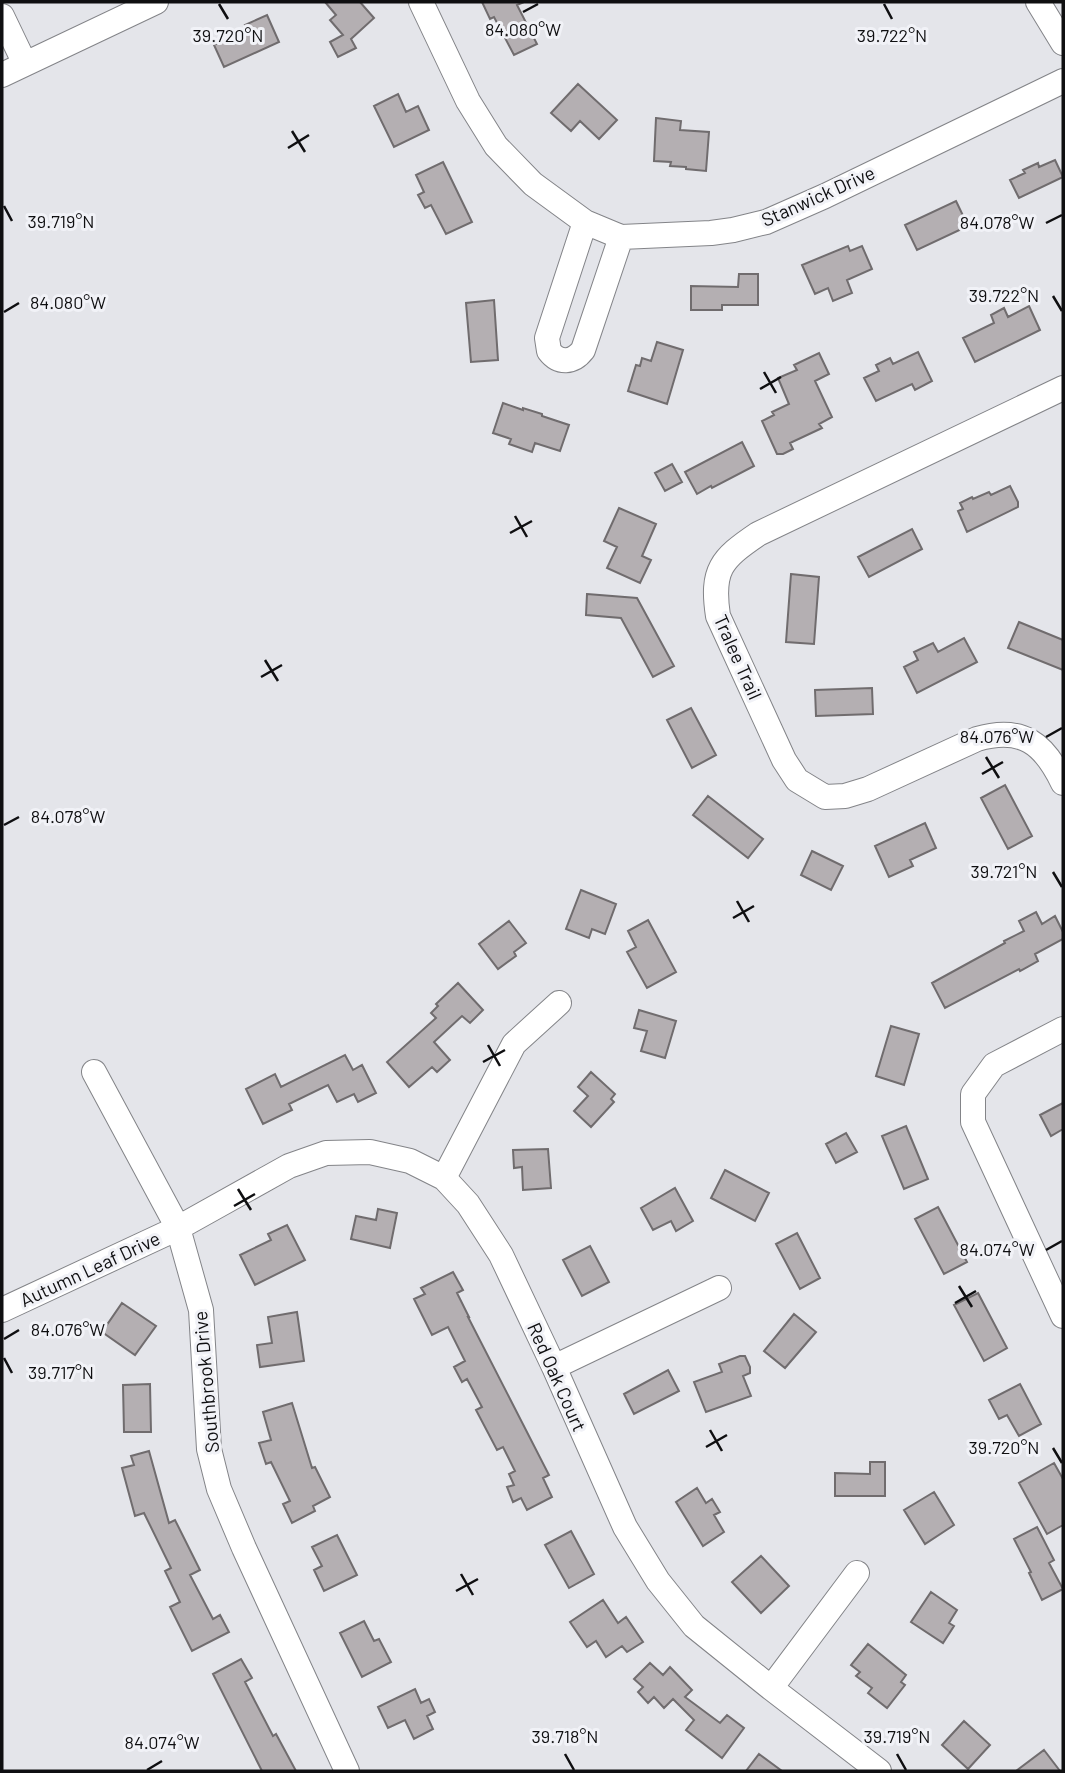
<svg xmlns="http://www.w3.org/2000/svg" width="1065" height="1773" font-family="Barlow,sans-serif">
<style>
.building{fill:#b4afb2;stroke:#706c6e;stroke-width:2}
.lines{fill:none;stroke-linecap:round;stroke-linejoin:round}
.minor-casing{stroke:#838488;stroke-width:26}
.minor{stroke:#fff;stroke-width:24}
.ticks{fill:none;stroke:#0f0f11;stroke-width:2.5}
.labels{text-anchor:middle;stroke-width:6;stroke-linejoin:round;paint-order:stroke}
.street-label{font-size:19px;fill:#0f0f11;stroke:#f1f2f7}
.ticks-label{font-size:18px;text-anchor:middle;fill:#0f0f11;stroke:#f1f2f7;stroke-width:6;stroke-linejoin:round;paint-order:stroke}
</style>
<rect width="100%" height="100%" fill="#e4e5ea"/>
<path class="building" d="M325,2H360L374,18L351,39L356,48L338,57L330,42L343,35L330,20L336,15Z
M482,2H524L517,5L537,44L514,55L494,17L490,19Z
M267,15L279,42L224,67L214,45L247,29L245,25Z
M578,84L617,120L599,139L580,121L571,131L551,113Z
M398,94L406,112L418,106L429,130L394,147L374,106Z
M656,118L681,121L680,130L709,132L706,171L686,169V167L670,166L671,162L654,161Z
M1055,160L1063,177L1019,198L1010,180L1025,173L1023,170L1038,163L1039,167Z
M443,162L472,222L446,234L431,205L425,208L418,195L424,192L416,175Z
M956,201L968,226L917,250L905,225Z
M848,246L850,251L862,246L872,269L847,280L852,293L833,301L828,288L815,294L802,265Z
M739,274H758V305H722V310H691V286L738,287Z
M494,300L498,360L471,362L466,303Z
M1029,306L1040,330L975,362L963,338L994,323L991,315L1004,308L1008,317Z
M657,342L683,350L667,404L628,391L636,365L640,366L642,358L651,361Z
M918,352L932,381L915,390L912,384L876,401L864,378L879,371L876,365L890,358L893,364Z
M819,353L829,374L815,381L832,417L819,424L822,428L790,443L793,449L783,454H777L762,421L774,415L772,412L789,404L778,378L797,370L794,365Z
M503,403L523,410V408L542,414V416L569,425L560,451L535,443L532,452L509,444L511,439L493,433Z
M742,442L754,466L712,488L711,486L697,494L685,472Z
M672,464L682,482L665,491L655,473Z
M1010,486L1018,502V507L967,532L958,511L963,509L960,503L972,497L973,499L989,492L991,495Z
M619,508L656,524L642,556L651,560L640,583L607,568L617,547L604,541Z
M912,529L922,549L869,577L858,557Z
M791,574L819,577L814,644L786,642Z
M587,594L637,598L674,666L653,677L621,618L586,615Z
M1019,622L1063,640V670L1008,648Z
M964,638L977,662L917,693L904,667L918,660L914,652L933,643L938,652Z
M872,688L873,714L816,716L815,690Z
M691,708L716,755L692,768L667,720Z
M1005,785L1032,836L1008,849L981,798Z
M708,796L763,839L748,858L693,815Z
M925,823L936,848L910,860L913,866L889,877L875,846Z
M812,851L843,866L831,890L801,875Z
M581,890L616,904L605,934L592,929L589,938L566,929Z
M1036,912L1042,924L1055,916L1063,932V939L1035,954L1038,961L1020,971L1019,969L945,1008L932,983L1005,943L1004,941L1024,931L1019,921Z
M648,920L676,972L647,988L627,952L636,947L628,931Z
M509,921L526,943L514,952L516,956L498,969L479,944Z
M458,983L483,1010L470,1023L462,1016L434,1042L450,1060L437,1072L432,1067L409,1087L387,1062L436,1018L431,1013L438,1006L436,1004Z
M639,1010L676,1021L665,1058L641,1051L647,1031L634,1028Z
M891,1026L919,1034L904,1085L876,1076Z
M345,1055L353,1070L362,1065L376,1093L358,1102L354,1094L337,1102L328,1085L289,1104L292,1110L263,1124L246,1089L275,1074L281,1087Z
M591,1072L615,1094L611,1099L614,1102L591,1127L574,1111L588,1096L578,1087Z
M1063,1103V1129L1051,1136L1040,1115Z
M906,1126L928,1179L904,1189L882,1136Z
M846,1133L857,1152L836,1163L826,1144Z
M548,1149L551,1188L523,1190L522,1167L514,1168L513,1150Z
M725,1170L769,1193L755,1221L711,1198Z
M675,1188L693,1221L676,1231L671,1221L653,1230L641,1208Z
M938,1207L967,1262L944,1274L915,1219Z
M378,1209L397,1213L390,1248L351,1239L356,1216L376,1220Z
M287,1225L305,1260L255,1285L240,1255L271,1240L268,1234Z
M797,1233L820,1278L800,1289L776,1244Z
M590,1246L609,1282L582,1296L563,1260Z
M453,1272L463,1290L457,1293L469,1317H468L549,1475L543,1478L552,1497L527,1510L521,1498L513,1502L507,1487L514,1485L509,1474L515,1471L503,1447L497,1450L476,1410L482,1407L467,1379L462,1382L454,1367L465,1361L448,1327L432,1335L414,1299L425,1294L421,1288Z
M978,1293L1007,1348L984,1361L954,1305Z
M122,1303L156,1326L135,1355L102,1332Z
M297,1312L304,1361L260,1367L257,1345L272,1343L268,1317Z
M794,1314L816,1332L785,1368L764,1351Z
M740,1356H745L750,1367V1373L743,1376L751,1396L706,1412L694,1382L722,1372L719,1364Z
M668,1370L679,1391L634,1414L624,1394Z
M150,1384L151,1432H124L123,1385Z
M1020,1384L1041,1424L1019,1436L1007,1415L999,1419L989,1400Z
M292,1403L312,1468L315,1467L330,1497L313,1506L315,1511L292,1523L283,1504L290,1501L271,1462L266,1464L259,1443L271,1440L263,1412Z
M149,1451L169,1523L175,1520L200,1570L190,1575L213,1619L220,1615L229,1632L192,1651L170,1607L180,1602L165,1571L171,1568L144,1513L135,1516L122,1468L134,1465L131,1456Z
M870,1462H885V1496H835V1473L870,1474Z
M1054,1463L1063,1479V1525L1047,1534L1019,1483Z
M697,1488L706,1503L712,1499L720,1512L714,1515L724,1532L703,1546L676,1502Z
M934,1492L954,1525L925,1544L904,1510Z
M1037,1527L1054,1560L1049,1563L1063,1589L1042,1600L1029,1573L1031,1572L1014,1539Z
M571,1531L594,1574L569,1588L545,1545Z
M337,1535L357,1575L324,1591L314,1570L322,1566L312,1547Z
M761,1556L789,1586L761,1613L732,1582Z
M931,1592L957,1610L949,1623L954,1626L943,1643L911,1622Z
M603,1600L618,1623L626,1617L643,1642L627,1652L622,1646L606,1657L596,1641L587,1647L570,1622Z
M364,1621L374,1641L379,1639L391,1662L362,1677L340,1633Z
M868,1644L906,1675L901,1682L905,1685L887,1708L868,1693L872,1688L856,1676L860,1672L851,1665Z
M241,1659L252,1678L245,1682L273,1736L276,1734L296,1771H262L213,1674Z
M650,1663L663,1675L670,1667L692,1690L685,1697L720,1723L727,1715L744,1728L722,1758L686,1730L694,1720L673,1699L664,1708L654,1697L648,1703L638,1692L643,1687L634,1679Z
M415,1689L421,1703L429,1699L435,1712L427,1716L433,1729L414,1739L405,1720L388,1728L378,1707Z
M964,1721L990,1745L968,1769L942,1745Z
M1044,1750L1060,1771H1016Z
M759,1754L782,1771H746Z"/>
<g class="lines">
<g class="minor-casing">
<path id="minor" d="M421,2L468,101L496,146L533,184L585,222L621,237L711,233L733,230L766,222L825,196L1063,81
M1038,2L1063,43
M2,16L25,64
M2,75L156,2
M585,222L547,338L549,351C559,364 573,363 583,350L621,237
M1063,388L758,534C721,559 711,570 718,616L784,760L797,780L825,797L845,796L868,789L977,739C1022,726 1044,743 1063,783
M1063,1029L994,1065L973,1094V1122L1063,1316
M94,1072L178,1228L201,1310L209,1449L219,1489L244,1548L347,1771
M444,1178L514,1044L559,1003
M2,1310L178,1228L289,1166L326,1153L370,1152L410,1161L444,1178L468,1204L501,1255L554,1367L625,1527L658,1581L694,1626L771,1688L879,1771
M554,1367L719,1288
M771,1688L857,1573"/>
</g>
<use href="#minor" class="minor"/>
</g>
<path class="ticks" d="M219,4L228,19M884,4L892,19M523,12L538,4M292,131L305,152M288,148L309,135M4,206L12,221M1046,223L1062,215M1053,296L1062,311M4,312L19,303M764,372L776,393M760,389L781,377M515,516L527,537M510,533L532,521M265,660L278,681M261,677L282,665M1046,737L1062,728M986,757L999,778M982,774L1003,762M4,825L19,817M1053,872L1062,887M737,901L749,922M733,918L754,906M488,1045L500,1066M483,1062L505,1050M238,1189L251,1210M234,1206L255,1194M1046,1250L1062,1241M959,1286L972,1307M955,1303L976,1291M4,1339L19,1330M4,1358L12,1373M710,1430L722,1451M706,1447L727,1435M1053,1448L1062,1463M461,1574L473,1595M456,1591L478,1579M565,1754L574,1770M897,1754L906,1770M147,1770L162,1761"/>
<g class="labels">
<g class="street-label">
<text transform="translate(818 196) rotate(-24)" y="7">Stanwick Drive</text>
<text transform="translate(738 657) rotate(66)" y="7">Tralee Trail</text>
<text transform="translate(90 1269) rotate(-25)" y="7">Autumn Leaf Drive</text>
<text transform="translate(557 1377) rotate(66)" y="7">Red Oak Court</text>
<text transform="translate(206 1382) rotate(-95)" y="7">Southbrook Drive</text>
</g>
</g>
<g class="ticks-label">
<text x="523" y="36">84.080°W</text>
<text x="228" y="42">39.720°N</text>
<text x="892" y="42">39.722°N</text>
<text x="61" y="228">39.719°N</text>
<text x="997" y="229">84.078°W</text>
<text x="1004" y="302">39.722°N</text>
<text x="68" y="309">84.080°W</text>
<text x="997" y="743">84.076°W</text>
<text x="68" y="823">84.078°W</text>
<text x="1004" y="878">39.721°N</text>
<text x="997" y="1256">84.074°W</text>
<text x="68" y="1336">84.076°W</text>
<text x="61" y="1379">39.717°N</text>
<text x="1004" y="1454">39.720°N</text>
<text x="565" y="1743">39.718°N</text>
<text x="897" y="1743">39.719°N</text>
<text x="162" y="1749">84.074°W</text>
</g>
<rect width="1065" height="1773" fill="none" stroke="#0f0f11" stroke-width="7"/>
</svg>
